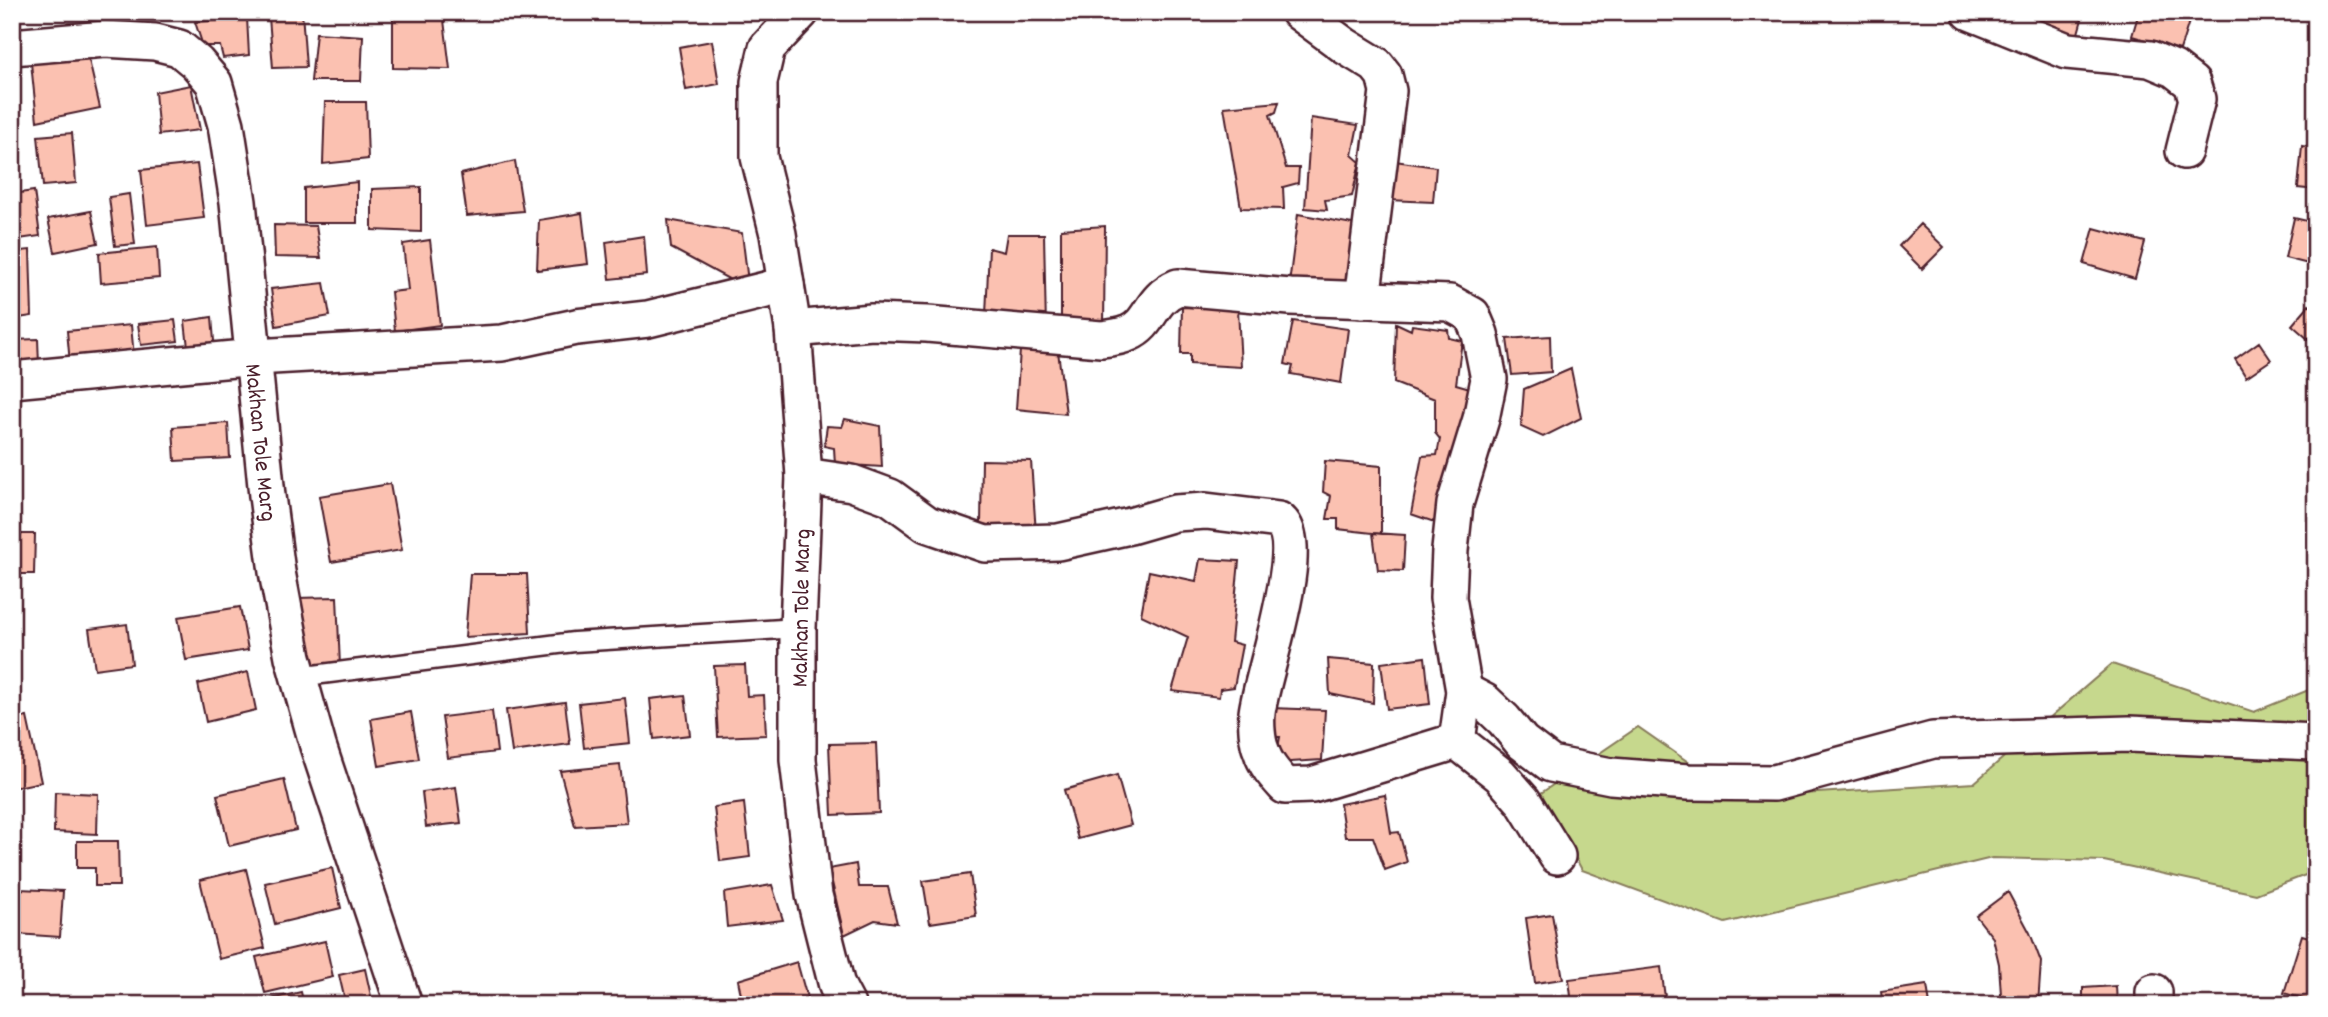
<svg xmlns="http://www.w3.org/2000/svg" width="2328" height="1017" font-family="Dekko,sans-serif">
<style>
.green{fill:#c6d88d;stroke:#887c5c;stroke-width:2}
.building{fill:#fbc1b1;stroke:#4a1f2b;stroke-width:2}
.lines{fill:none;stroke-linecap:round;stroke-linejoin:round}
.lane-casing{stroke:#4a1f2b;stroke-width:23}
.street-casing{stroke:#4a1f2b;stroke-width:40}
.lane{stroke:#fff;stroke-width:18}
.street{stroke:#fff;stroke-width:35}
.labels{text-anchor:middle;stroke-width:5;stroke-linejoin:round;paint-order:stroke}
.street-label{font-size:24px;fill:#4a1f2b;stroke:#fff}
</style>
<rect width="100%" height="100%" fill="#fff"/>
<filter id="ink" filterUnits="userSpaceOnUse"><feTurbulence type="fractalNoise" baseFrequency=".0143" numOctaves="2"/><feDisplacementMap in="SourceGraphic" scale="14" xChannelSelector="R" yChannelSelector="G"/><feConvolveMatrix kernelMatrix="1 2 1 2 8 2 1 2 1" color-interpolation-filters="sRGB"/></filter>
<g filter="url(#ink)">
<path class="green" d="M2112,664L2254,712L2316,687V871L2256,894L2104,861L1992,858L1725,923L1582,870L1541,793L1638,727L1740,798L1974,783Z"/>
<path class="building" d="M278,12H302L306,67L273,68L269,17Z
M393,12H443L450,69L393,68Z
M2036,12H2084L2077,37L2033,19Z
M2139,12H2192L2180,50L2132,36Z
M247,18L249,55L223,58L220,46H203L195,22Z
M316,33L363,36L361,81H311Z
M712,41L719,84L686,90L679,47Z
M86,47L100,108L37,121L30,53Z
M191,85L200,130L159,135L155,92Z
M325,102H366L368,159L323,164Z
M1279,102L1276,112L1270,115L1286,168H1299L1298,183L1283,187L1284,209L1241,208L1224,107Z
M1311,118L1358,125L1352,155L1360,162L1352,196L1325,200L1327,210L1305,208Z
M72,133L76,183L43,186L38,136Z
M2302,146L2316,148V190L2298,188Z
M515,161L523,211L467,216L461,174Z
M1395,161L1436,167L1433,202L1389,200Z
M197,164L204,218L147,225L141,170Z
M357,182V223H304V188Z
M421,187V232L372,230V189Z
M34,191L40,236L12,240V194Z
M129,194L135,244L115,246L109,197Z
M91,211L98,243L55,252L48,219Z
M582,213L588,264L537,270L539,220Z
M1298,214L1358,225L1349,288L1289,284Z
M2294,218L2316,223V266L2285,258Z
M668,220L742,233L749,290L671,248Z
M1920,224L1944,247L1922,269L1899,246Z
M274,225L316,226L321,258L275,257Z
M1105,226L1104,325L1061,324V229Z
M2094,228L2145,242L2135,279L2084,264Z
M1007,234H1044L1046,329L986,315L989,248L1004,252Z
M644,236L647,275L610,279L606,242Z
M430,240L440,325L395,331L391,292L408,290L403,244Z
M157,247L159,278L101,283L99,253Z
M30,250L32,316L12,319V252Z
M324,283L330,316L276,326L271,289Z
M2309,305L2316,311V330L2308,339L2292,325Z
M1182,307L1238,309L1241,367L1190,364V354H1181Z
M212,317L215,353L189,356L185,321Z
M175,320L178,341L141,345L138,324Z
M1293,321L1348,329L1341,383L1291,374L1293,366L1285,364Z
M1396,323L1411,330L1412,325L1448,330L1449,338L1462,341L1456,384L1470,388L1440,524L1411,514L1422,456L1437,455L1440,439L1435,433V399L1394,383Z
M131,325L134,357L70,363L67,331Z
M1550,336L1551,372L1512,375L1507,339Z
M38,339L39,365L12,366V340Z
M2259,342L2271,360L2246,377L2235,359Z
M1020,350L1058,351L1066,414L1016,409Z
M1571,369L1581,418L1543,437L1521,427L1524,389Z
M845,419L880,426L882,467L835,464L834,448L824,446L827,426L842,427Z
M228,423L230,458L175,461L173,427Z
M982,460L1031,461L1036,533L981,525Z
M1325,461L1381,466V534L1338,529V519H1327L1331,496L1323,492Z
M390,484L402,550L331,562L319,496Z
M1373,533L1405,535L1403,571L1378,570Z
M12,534H35L34,574H12Z
M1200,559L1239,561L1231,642L1242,645L1234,687L1220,689L1219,697L1172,691L1188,637L1141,615L1149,571L1196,581Z
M470,574H527L530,633L465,637Z
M337,597L340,666L299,668L296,598Z
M240,607L248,650L186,660L178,617Z
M127,624L132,664L95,669L89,629Z
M1425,657L1430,704L1387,709L1381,663Z
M1328,659L1374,663L1373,703L1330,694Z
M745,665L747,696L764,695L766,735L718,737L714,666Z
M248,672L256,710L206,722L198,684Z
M685,695L690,735L654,739L650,699Z
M625,698L630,743L584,748L579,703Z
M565,702L570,744L512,752L506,710Z
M1271,708L1325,710L1322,760L1275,763L1280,737H1269Z
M492,711L497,752L448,758L442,717Z
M411,712L419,759L379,766L371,719Z
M27,717L41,782L12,788V720Z
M876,743L879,813L832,815L829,744Z
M620,765L627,823L575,826L560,771Z
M1117,775L1131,825L1078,839L1064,790Z
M284,779L296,830L229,846L217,795Z
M456,787L461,823L426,827L422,792Z
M55,792L98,794L97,834L54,832Z
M1385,795L1391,833L1399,832L1407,862L1385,870L1373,837H1345L1340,804Z
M744,803L750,857L720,861L714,807Z
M77,841H118L119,886H95V868H77Z
M856,864L859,887H888L897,923L875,920L844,935L829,869Z
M332,868L341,908L275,924L265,883Z
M246,869L265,948L219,959L200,880Z
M970,874L976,916L930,923L923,881Z
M772,885L783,920L727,927L724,893Z
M19,889L63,891L60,937L17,934Z
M2008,892L2030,933L2041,962L2038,1005H1998L2001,995L1999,964L1993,938L1976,916Z
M1552,914L1563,979L1535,983L1526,918Z
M2302,935L2316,939V1003L2284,993Z
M325,941L333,977L265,993L256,957Z
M797,962L809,1005H743L738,980Z
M1661,967L1666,1005H1572L1569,979Z
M365,969L373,1005H346L339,975Z
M1927,985L1930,1005H1883L1881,992Z
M2116,986L2117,1005H2083V988Z
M301,992L304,1005H245Z"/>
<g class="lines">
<g class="lane-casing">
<path id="lane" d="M298,677L574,642L798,628"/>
</g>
<g class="street-casing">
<g id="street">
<path d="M801,12L767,48L759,82V157L778,234L793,329L804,476L798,628V760L814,895L837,986L847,1005"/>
<path d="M1299,12L1345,46L1376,65L1384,75L1388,91L1362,300"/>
<path d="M1970,12L2067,51L2150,59L2174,69L2192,83L2197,99L2184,151"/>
<path id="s1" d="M12,47L105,39L155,42L179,48L197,63L214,83L226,125L238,202L267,496L277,572L293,657L318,746L404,1005"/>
<path d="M793,329L872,322L927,324L1101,339C1110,338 1121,337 1129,333C1152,323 1149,299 1178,287L1290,297L1450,303L1472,315L1480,334L1489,379L1481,419L1455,504L1450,550L1448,598L1464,691L1457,741"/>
<path d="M12,380L255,357L502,343L576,327L648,319L786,285"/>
<path d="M804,476L852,483L890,497L927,524L985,544L1058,542L1130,526L1175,513L1206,511L1279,520C1310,544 1261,676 1257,713C1256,723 1257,741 1261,750C1265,764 1275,775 1285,786L1312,785L1457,741L1500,775L1523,801L1557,856"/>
<path d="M1464,691L1485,702L1504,720L1522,742L1551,764L1611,776L1688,782L1774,783L1933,740L2129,734L2316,742"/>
<path d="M2154,1005V992"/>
</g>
</g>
<use href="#lane" class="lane"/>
<use href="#street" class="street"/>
</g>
</g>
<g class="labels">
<g class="street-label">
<text dy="8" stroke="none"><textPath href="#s1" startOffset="581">Makhan Tole Marg</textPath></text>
<text transform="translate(800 608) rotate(-89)" y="8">Makhan Tole Marg</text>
</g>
</g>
<rect width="2328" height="1017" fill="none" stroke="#fff" stroke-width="42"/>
<rect x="21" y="21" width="2286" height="975" fill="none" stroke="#4a1f2b" stroke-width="2.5" filter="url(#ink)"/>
</svg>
